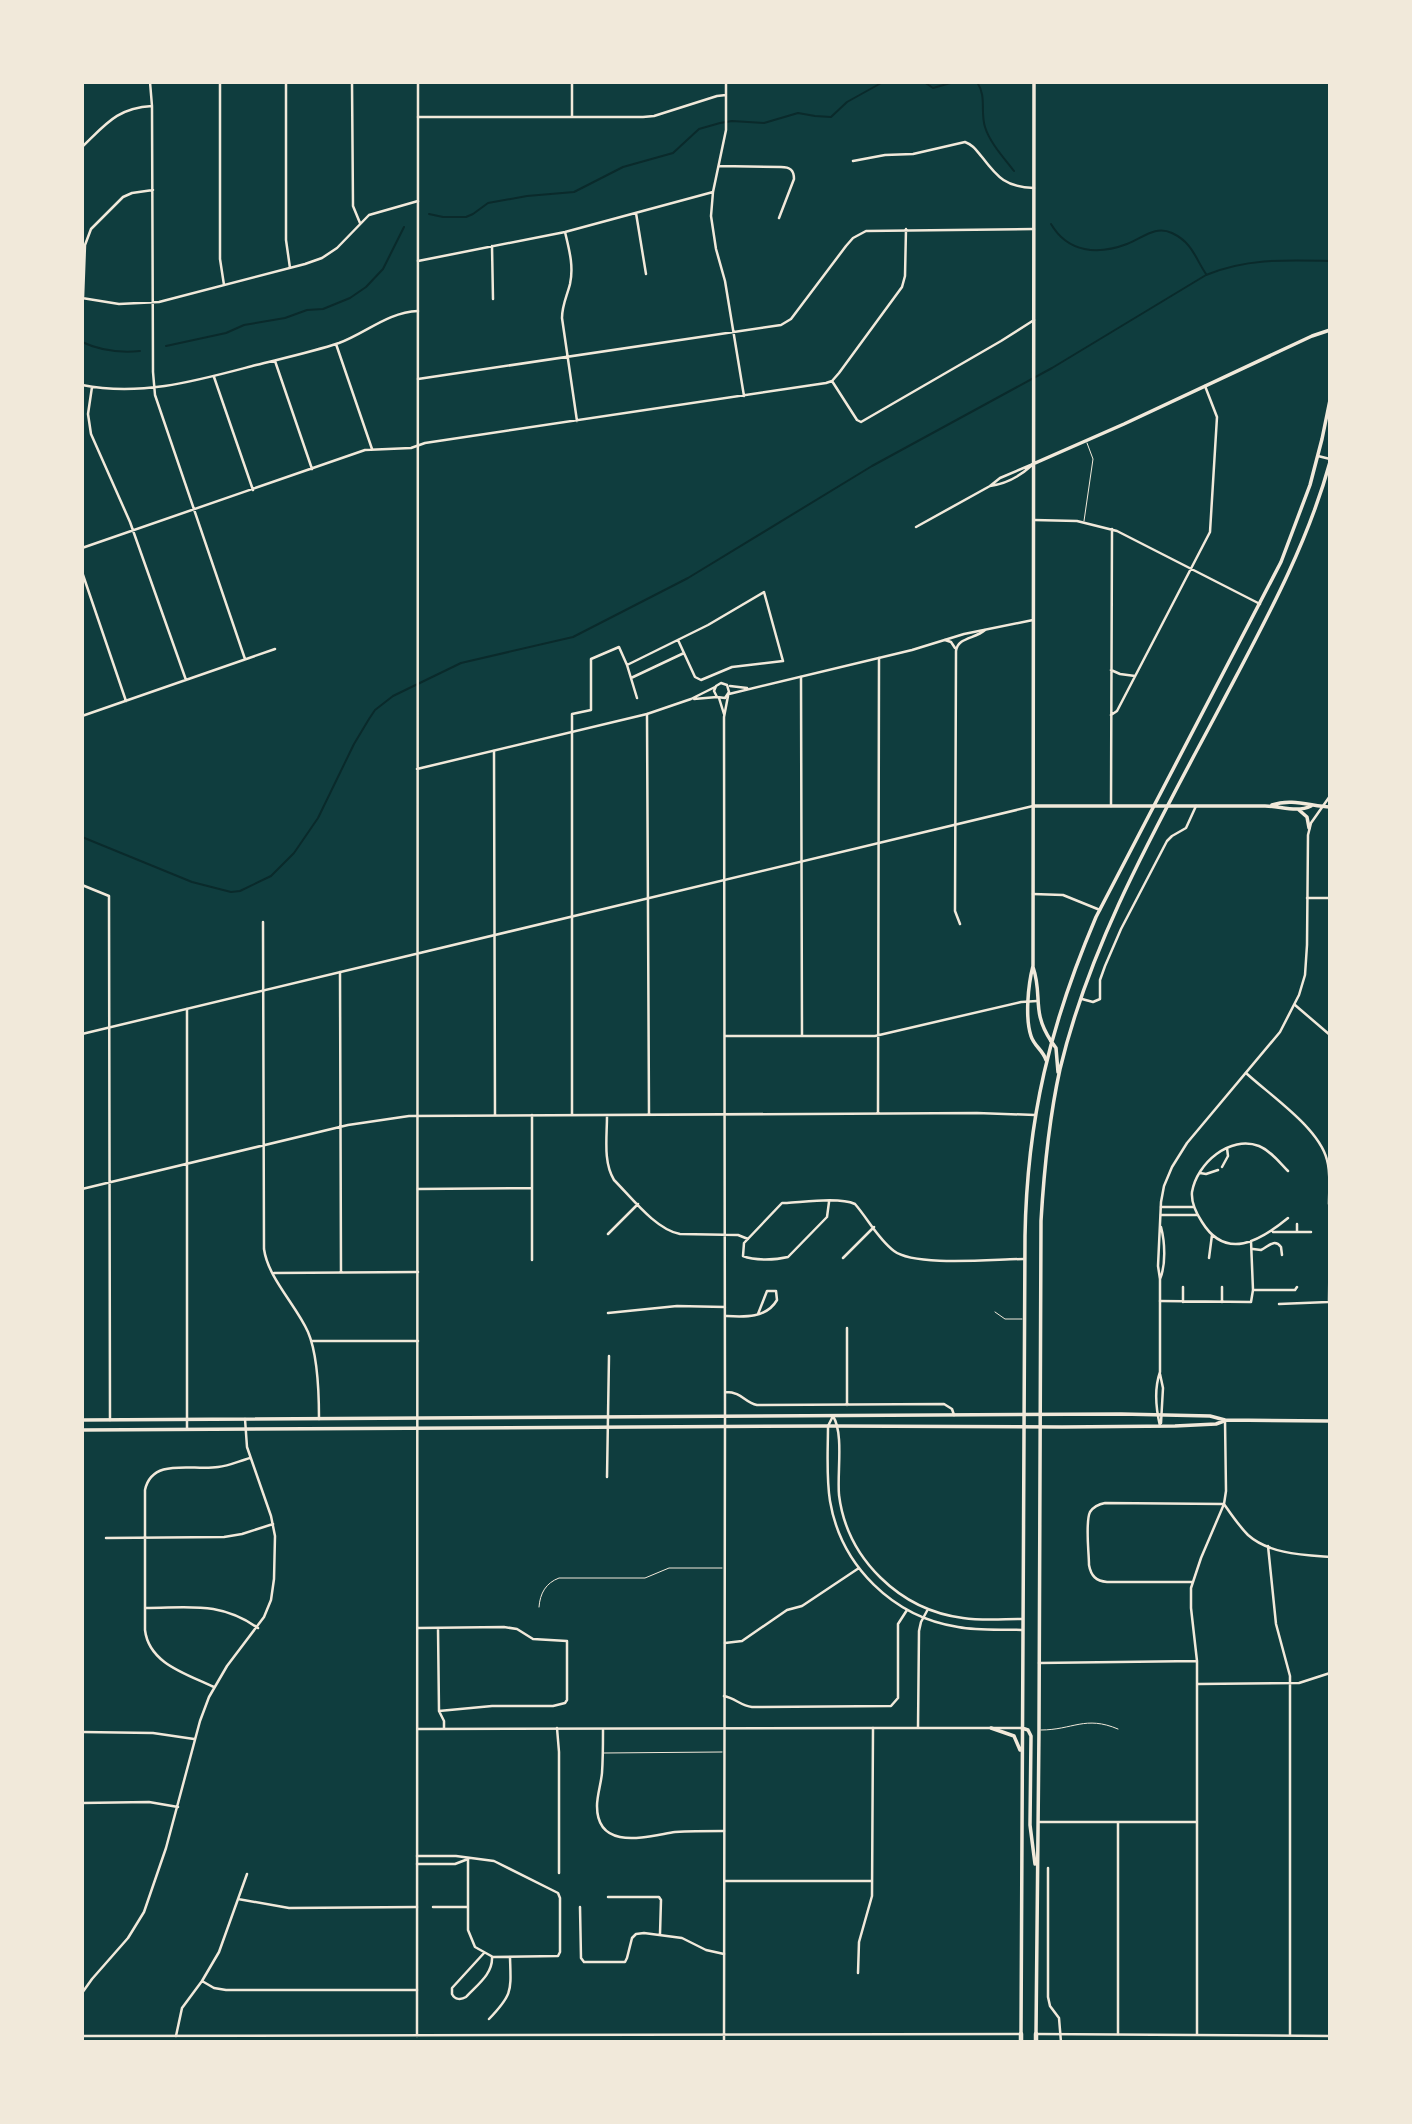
<svg xmlns="http://www.w3.org/2000/svg" width="1412" height="2124" font-family="Commissioner,sans-serif">
<style>
.lines{fill:none;stroke-linecap:round;stroke-linejoin:round}
.stream{stroke:#0a2a2b;stroke-width:2}
.service{stroke:#f1e9da;stroke-width:1}
.minor{stroke:#f1e9da;stroke-width:2.5}
.tertiary{stroke:#f1e9da;stroke-width:2.5}
.secondary{stroke:#f1e9da;stroke-width:3.5}
.primary{stroke:#f1e9da;stroke-width:3.5}
.trunk{stroke:#f1e9da;stroke-width:3.5}
.motorway{stroke:#f1e9da;stroke-width:4.5}
</style>
<rect width="100%" height="100%" fill="#0f3d3e"/>
<g class="lines">
<path class="stream" d="M924,82L933,88L954,82
M977,82C987,97 980,111 985,127C990,143 1004,158 1014,171
M429,214L443,217H466L473,214L488,203L527,196L574,192L623,167L673,153L699,129L720,123L732,121L764,123L798,113L815,116L831,117L847,102L883,82
M1051,224C1068,253 1098,255 1127,244C1143,238 1155,225 1172,233C1193,243 1195,258 1206,274
M82,342C101,351 119,353 140,351
M166,346L226,333L244,325L285,318L307,310L323,309L350,298L366,287L383,269L404,227
M82,837L192,882L231,892L240,891L271,876L294,853L318,818L354,744L369,719L375,710L393,696L461,663L573,637L688,578L872,466L1052,368L1206,275C1247,258 1287,260 1330,261"/>
<path class="service" d="M1084,521L1093,459L1087,443
M995,1312L1005,1319H1022
M539,1607C540,1593 546,1583 559,1578H645L669,1568H722
M1041,1730C1073,1730 1085,1715 1118,1729
M604,1753L722,1752"/>
<path class="minor" d="M150,82L152,106L153,372L155,395L245,659
M220,82V259L224,285
M286,82V240L290,268
M352,82L353,206L360,223
M726,82V130L713,192L711,216L716,249L725,281L744,396
M418,117H643L654,116L717,96L726,95
M572,117V82
M82,147C106,124 117,108 152,106
M853,161L885,155L913,154L965,142C973,145 976,150 982,157C998,178 1006,187 1034,188
M719,166L781,167C790,167 794,170 794,179L779,218
M636,213L646,274
M565,232C569,249 574,266 570,284C567,296 562,305 562,318L577,421
M492,246L493,299
M418,261L565,232L713,192
M82,298L119,304L159,302L305,264L322,258L337,248L369,215L418,201
M83,298L85,245L91,229L123,197L132,193L153,190
M336,344L372,449
M275,361L312,469
M214,377L253,490
M418,379L781,325L791,319L846,246L853,238L866,231L1034,229
M832,381L857,420L861,422L1001,341L1034,320
M82,385C142,397 199,380 256,365C284,358 312,352 339,343C366,333 388,312 418,311
M92,387L88,414L91,434L130,522L186,680
M990,486C1005,484 1020,476 1031,466
M1034,520L1077,521L1117,531L1260,604
M916,527L990,486L1000,478L1033,464
M82,548L365,450L411,448L425,443L826,383L832,381L839,373L902,287L905,276L906,229
M82,572L126,701
M945,640L951,642L955,648
M627,665L708,625L764,592L783,661L732,667L701,680L695,677L678,640
M1111,670L1120,674L1135,676
M801,677L802,1036
M631,678L684,653
M719,698L724,714
M647,714L649,1114
M1111,715L1117,711L1210,532L1217,417L1205,386
M82,716L275,649
M494,751L495,1115
M1111,806L1112,529
M82,885L109,896L110,1420
M1033,894L1063,895L1100,910
M1307,898H1330
M263,922L264,1249C268,1278 296,1305 308,1332C318,1355 319,1393 319,1419
M960,924L955,911L956,651C958,637 975,639 985,630
M340,972L341,1272
M1082,999L1093,1002L1100,999V980L1105,966L1121,929L1167,841L1172,836L1186,828L1196,806
M1295,1005L1330,1035
M725,1036H875L1021,1002L1037,1001
M1246,1073C1271,1096 1319,1128 1327,1160C1331,1174 1329,1189 1329,1204
M878,1113L879,658
M572,1115V714L591,710V659L619,647L627,665L637,698
M607,1116C607,1137 603,1162 614,1180C631,1197 656,1230 680,1234L738,1235L748,1239
M1222,1167L1228,1156L1227,1148
M1288,1171C1279,1162 1271,1151 1259,1146C1230,1135 1197,1163 1192,1192C1191,1203 1196,1213 1202,1222C1226,1261 1260,1241 1288,1218
M1200,1173L1206,1174L1218,1170
M82,1189L348,1125L409,1116L977,1113L1035,1115
M418,1189L532,1188
M829,1202L827,1217L788,1257C776,1260 755,1261 743,1256L744,1243L782,1203H787C805,1202 839,1197 855,1204C868,1219 878,1239 894,1251C915,1267 995,1259 1024,1259
M1161,1207H1193
M1161,1215H1198
M1297,1224V1232
M1273,1232H1311
M608,1234L638,1204
M1253,1249L1261,1250C1268,1247 1274,1238 1281,1247L1282,1255
M843,1258L874,1227
M1209,1258L1212,1235
M532,1260V1115
M274,1273L418,1272
M1253,1290H1295L1297,1287
M1160,1301L1251,1302L1253,1290L1251,1241
M1183,1302V1287
M1222,1302V1287
M1329,1302L1330,1225
M1279,1304L1328,1302
M608,1313L677,1306L725,1307
M725,1316C743,1317 766,1319 777,1300L776,1291H767L758,1314
M312,1341H418
M726,1392C742,1392 744,1402 757,1405L944,1404L952,1409L954,1415
M847,1405V1328
M725,1416L724,717L728,696
M833,1416L828,1426C828,1450 826,1476 830,1501C841,1566 893,1617 958,1627C979,1631 1001,1629 1022,1630
M833,1416C844,1434 837,1472 839,1495C847,1559 900,1610 963,1618C983,1621 1003,1619 1022,1619
M187,1429V1009
M607,1477L609,1356
M106,1538L224,1537L242,1534L273,1524
M1268,1546L1276,1624L1290,1676V2035
M1193,1582H1107C1096,1581 1091,1576 1089,1565C1089,1553 1085,1522 1090,1512C1094,1506 1099,1504 1105,1503L1224,1504C1231,1514 1239,1526 1248,1535C1269,1554 1304,1555 1330,1557
M145,1608C190,1608 219,1601 258,1628
M418,1628L504,1627L517,1629L533,1639L567,1641V1700L565,1703L553,1706H492L439,1711L438,1628
M725,1643L742,1641L787,1610L802,1606L859,1568
M1039,1663L1197,1661
M1198,1684L1299,1683L1330,1673
M214,1687C187,1674 149,1664 145,1630V1490C152,1457 193,1471 218,1467C229,1466 239,1461 250,1458
M724,1696C735,1698 741,1706 752,1707L891,1706L898,1698V1624L907,1610
M439,1711L444,1721V1728
M557,1728L559,1752V1873
M918,1728L919,1631L921,1622L928,1609
M603,1730C603,1744 603,1759 602,1773C601,1784 597,1795 597,1806C597,1852 648,1836 675,1832C692,1831 708,1831 724,1831
M82,1732L153,1733L194,1739
M82,1803L149,1802L178,1807
M1040,1822H1197
M417,1856H456L494,1861L558,1893L560,1898V1952L558,1956L493,1957L475,1947L468,1930V1859
M417,1864H455L468,1859
M1048,1868V1997L1050,2006L1059,2018L1061,2042
M725,1881H872
M608,1897H659L661,1900L660,1934
M238,1899L289,1908L417,1907
M433,1907H468
M580,1907L581,1958L584,1962H625L627,1958L632,1938L636,1934L644,1933L682,1938L706,1950L724,1954
M484,1953L452,1988V1994C455,2000 461,2000 466,1997C477,1985 493,1974 492,1957
M858,1973L859,1942L872,1896L873,1728H1022
M202,1981L214,1988L226,1990H417
M82,1993L92,1979L128,1938L144,1912L166,1848L200,1721L209,1697L227,1666L264,1617L271,1600L274,1579L275,1536L271,1516L247,1447L245,1419
M489,2019C513,1994 511,1991 510,1957
M1118,2034V1823
M1197,2034V1661L1191,1608V1588L1201,1558L1224,1504L1226,1491L1225,1420
M176,2036L182,2008L202,1981L219,1952L247,1874"/>
<path class="tertiary" d="M1318,456L1330,459
M730,686L747,688
M729,694L912,650L964,634L1033,620
M694,699L717,697L725,698L729,692L727,685L721,683L716,686L714,691L717,697
M417,769L647,714L691,699L715,687
M82,1034L1033,806
M1160,1279C1166,1265 1165,1242 1161,1227
M1160,1374L1163,1388L1161,1423
M1160,1426C1156,1409 1154,1389 1160,1372V1279L1158,1266L1161,1202L1164,1186L1172,1167L1187,1143L1280,1032L1299,995L1305,975L1307,945L1308,835L1311,823L1330,796
M418,1729L873,1728
M1036,2034L1330,2036
M82,2036L1021,2034
M417,2036L418,82
M724,2042L725,1416"/>
<path class="secondary" d="M1034,82L1033,966C1028,985 1025,1018 1031,1036C1034,1046 1043,1050 1046,1060
M1033,464L1124,424L1312,336L1330,330
M1272,805C1291,798 1311,806 1330,807
M1033,806H1265C1280,806 1297,813 1311,806
M1299,810L1307,817L1309,828
M1033,967C1043,996 1031,1011 1051,1041"/>
<path class="primary" d="M82,1420L1121,1414L1210,1416L1225,1420L1330,1421
M82,1430L828,1426L1062,1427L1175,1426L1216,1424L1224,1421"/>
<path class="trunk" d="M1051,1041L1056,1048L1058,1072
M991,1728L1014,1736L1020,1750
M1022,1728L1028,1730L1031,1736L1030,1825L1035,1864
M1021,2034L1025,1236C1027,1119 1050,1025 1096,917L1281,562L1310,485L1322,439L1330,400
M1036,2034L1039,1730L1041,1221C1044,1170 1049,1119 1060,1069C1091,940 1158,824 1220,707C1262,627 1306,549 1330,462"/>
<path class="motorway" d="M1021,2034V2042
M1036,2042V2034"/>
</g>
<rect width="1412" height="2124" fill="none" stroke="#f1e9da" stroke-width="168"/>
</svg>
